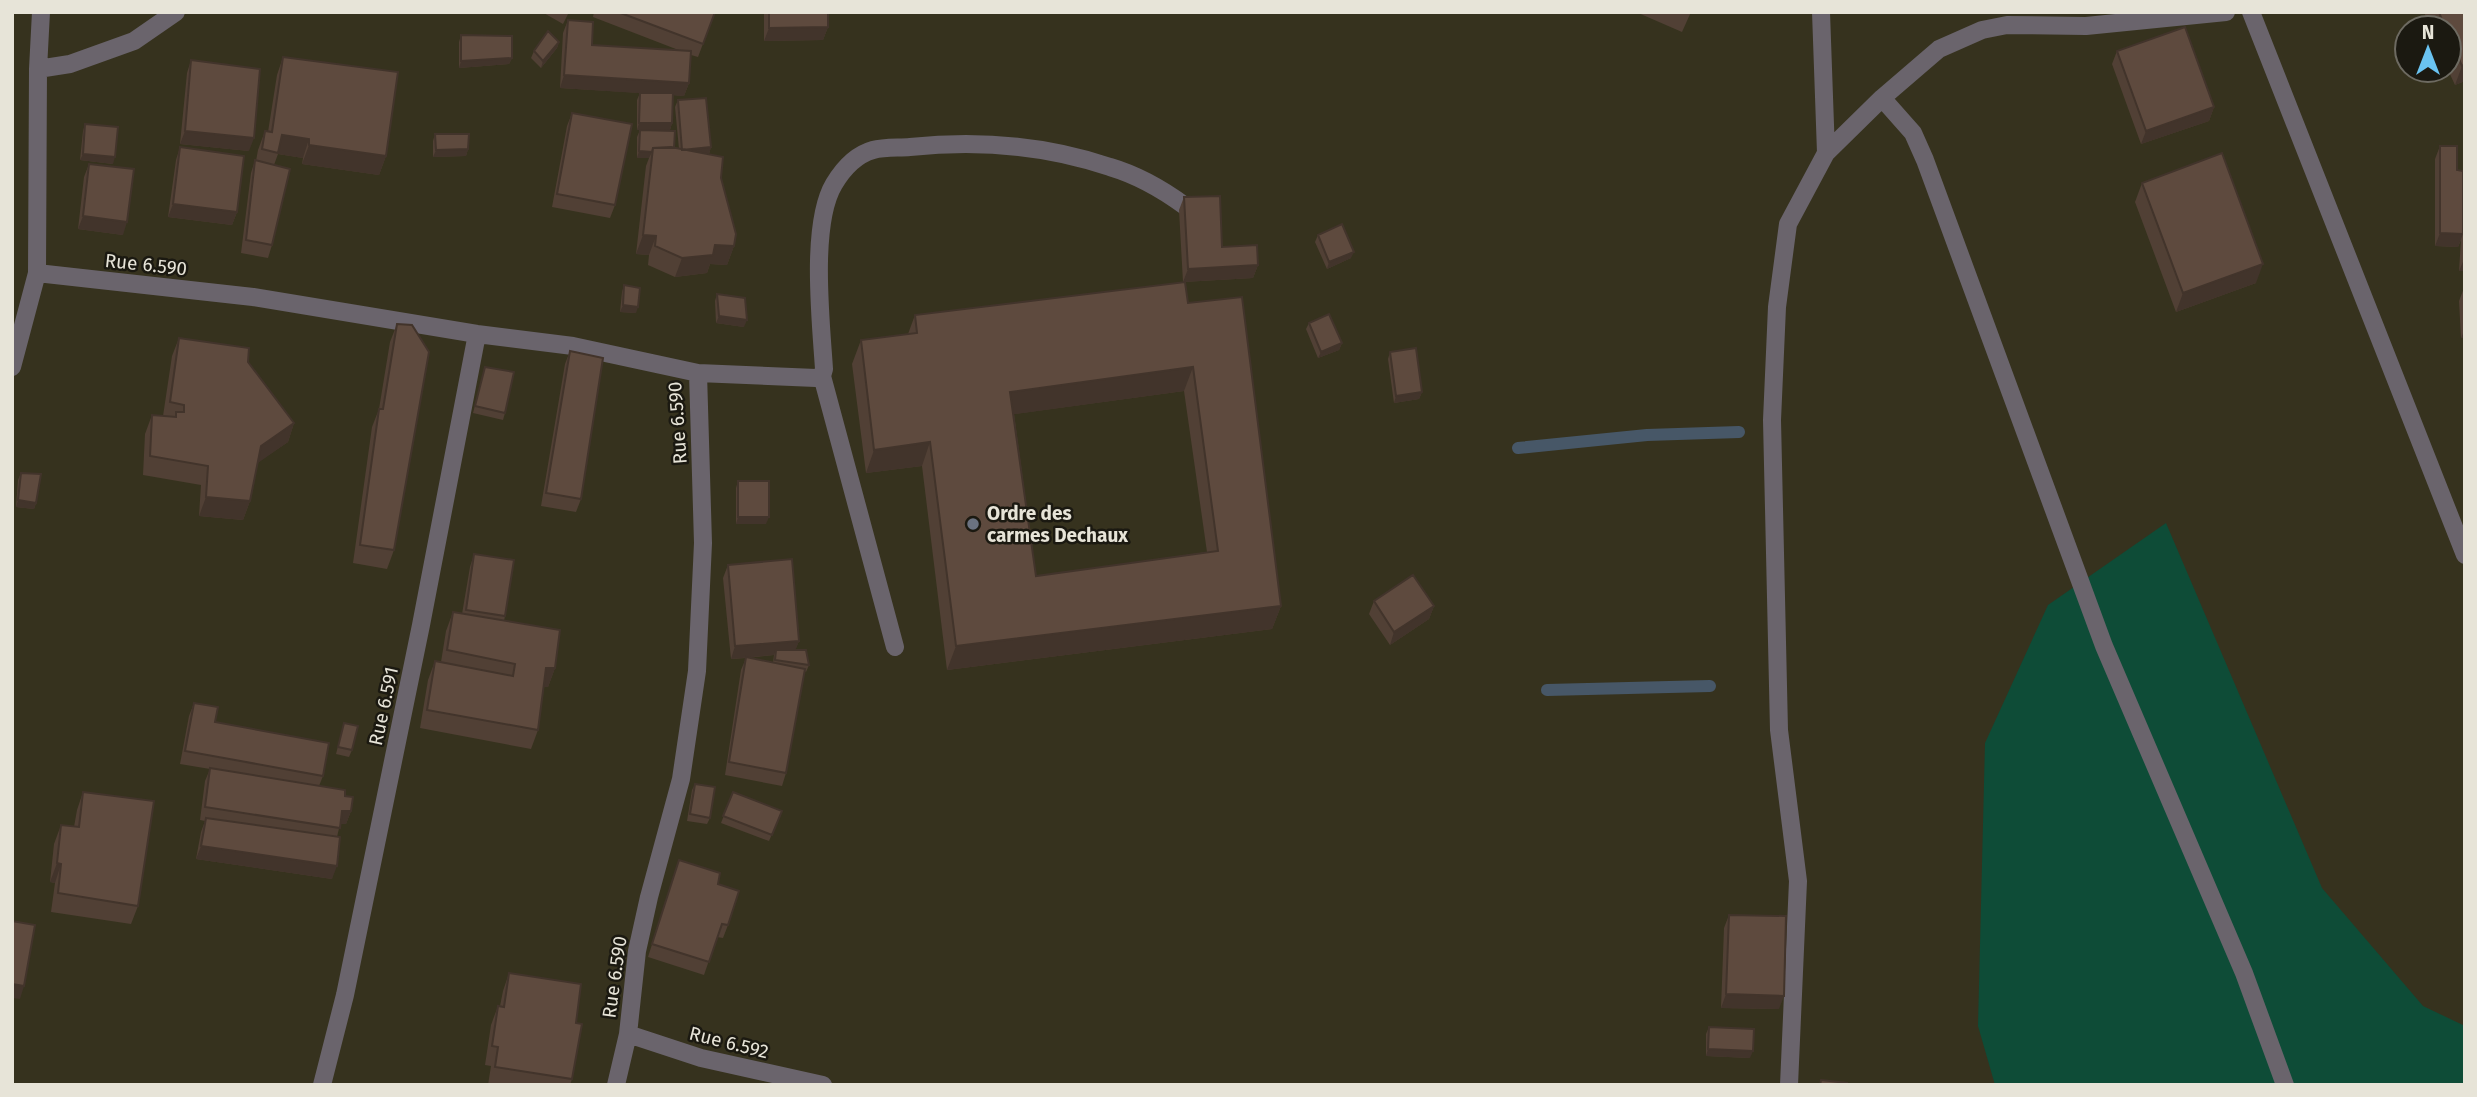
<svg xmlns="http://www.w3.org/2000/svg" width="2477" height="1097" font-family="'Fira Sans',sans-serif">
<style>
.green{fill:#0e4c37}
.lines{fill:none;stroke-linecap:round;stroke-linejoin:round}
.stream{stroke:#475767;stroke-width:12}
.street{stroke:#6a646c;stroke-width:18}
.wall{fill:#514035;fill-rule:evenodd}
.shaded-wall{fill:#42342b}
.building{fill:#5e4a3e;stroke:#42342b;stroke-width:2;fill-rule:evenodd}
.worship-dot{fill:#6b7280;stroke:#1b1911;stroke-width:2.5}
.labels{text-anchor:middle;stroke-width:5;stroke-linejoin:round;paint-order:stroke}
.street-label{font-size:19px;fill:#e7e4d8;stroke:#1b1911}
.poi-label{font-size:19px;font-weight:bold;fill:#e7e4d8;stroke:#1b1911;text-anchor:start}
</style>
<rect width="100%" height="100%" fill="#36321e"/>
<path class="green" d="M2166,523L2322,888L2423,1006L2465,1026V1085H1995L1978,1026L1985,743L2048,605Z"/>
<g class="lines">
<path class="stream" d="M1518,448L1647,435L1739,432
M1547,690L1710,686"/>
<path class="street" d="M1821,12L1826,153
M2251,12L2465,555
M38,69L70,64L134,41L176,12
M1882,98L1913,133L1925,160L2104,646L2244,973L2285,1085
M37,273L253,297L477,334L573,346L698,373L703,543L697,671L681,779L649,897L637,951L628,1034L616,1085
M12,367L37,273L38,69L41,12
M698,373L816,378L822,376
M895,647L822,376L824,369C821,322 810,224 834,184C843,169 855,155 873,150C884,147 898,148 910,147C977,140 1045,145 1110,167C1137,175 1162,189 1185,206
M628,1034L701,1058L823,1085
M322,1085L345,995L421,625L477,334
M1789,1085L1798,881L1779,730L1772,420L1777,307L1788,224L1826,153L1882,98L1939,49L1982,30L2007,25L2086,26L2226,12"/>
</g>
<path class="wall" d="M542,12H569L563,24Z
M594,12H715L698,57L691,55L689,83L684,96L673,95L672,123L670,130H637V100L640,93H642L560,88L563,33L568,20L592,45L681,51L593,17Z
M764,12H828V27L823,40L764,41Z
M1636,12H1691L1682,32Z
M2424,12H2465V81L2455,85L2448,70L2449,28H2430Z
M461,35L512,58L509,64L459,68V42Z
M559,42L557,48L541,68L531,58L534,51Z
M2117,51L2214,107L2209,121L2141,144L2112,64Z
M283,57L386,156L379,175L302,164L303,158L278,154L274,165L272,245L268,258L241,253L251,173L255,160L256,161L258,150L265,131L268,132L277,75Z
M191,60L249,151L180,144L187,73Z
M678,100L711,147L709,154L721,178L734,246L727,265L710,264L707,273L675,277L648,265L649,255L636,254L646,166L649,158H637V137L640,130L674,148L679,149L675,107Z
M572,113L615,205L610,218L552,207L567,126Z
M85,124L113,164L80,160L83,131Z
M435,134L468,149L466,156L433,157V141Z
M2440,146L2457,170L2463,181L2465,150V271H2459L2461,240L2458,247L2435,246V159Z
M180,147L237,212L232,225L168,217L176,160Z
M89,164L123,235L78,229L84,177Z
M2142,183L2256,283L2176,312L2135,202Z
M1184,197L1222,247L1258,265L1253,278L1183,282L1179,210Z
M1318,235L1351,258L1327,269L1315,242Z
M624,285L636,313L620,312L622,292Z
M2464,288L2465,338H2461L2459,301Z
M717,294L744,327L716,323L715,301Z
M1188,303L1281,606L1272,629L947,670L922,466L866,473L852,364L861,340L908,334L915,315ZM1184,391L1207,552L1036,576L1014,414Z
M1309,323L1342,343L1339,350L1318,358L1306,329Z
M397,324L394,550L387,569L353,563L372,427L379,409L390,342Z
M179,338L248,362L294,423L288,442L258,462L250,501L243,520L199,516L201,485L143,475L145,434L152,415L163,416L172,356Z
M570,351L581,499L576,512L541,506L565,364Z
M1390,352L1422,392L1419,399L1394,403L1388,359Z
M485,367L505,413L503,420L473,413Z
M21,473L36,503L34,509L16,507L18,480Z
M738,481L766,524H736V488Z
M474,554L505,616L504,621L555,668L548,687H544L538,730L531,749L420,728L428,680L435,661L441,662L446,631L453,612L462,614L470,567Z
M728,565L799,641L795,650L809,665L806,672L805,671L786,773L782,786L725,775L741,670L746,658L731,659L723,578ZM774,655L773,663L747,658Z
M1374,601L1434,606L1429,619L1390,645L1369,614Z
M194,703L215,722L323,776L319,786L345,796L351,811L346,824H340L337,837L332,879L196,859L201,832L205,821L200,820L205,781L210,769L180,764L189,716Z
M344,723L352,750L349,757L336,754Z
M695,784L710,818L707,824L687,821L692,790Z
M83,792L138,906L131,924L51,912L55,883L50,882L54,844L61,825L74,827L77,810Z
M733,792L782,811L769,841L721,823Z
M679,860L718,884L728,925L723,938L717,937L704,975L648,957Z
M1729,915L1779,1009L1721,1008L1724,928Z
M509,973L576,1023L572,1079L570,1085H488L491,1066L485,1065L491,1025L498,1006H500L503,991Z
M1709,1027L1750,1058L1706,1056V1034Z"/>
<path class="shaded-wall" d="M828,27L823,40L764,41L769,28Z
M559,42L557,48L541,68L543,61Z
M512,58L509,64L459,68L461,61Z
M2465,65V81L2455,85L2462,66Z
M564,75L689,83L684,96L560,88Z
M2214,107L2209,121L2141,144L2146,131Z
M639,123H672L670,130H637Z
M185,131L254,138L249,151L180,144Z
M282,135L309,139L303,158L278,154Z
M309,145L386,156L379,175L302,164Z
M711,147L709,154L682,150Z
M468,149L466,156L433,157L436,150Z
M639,151L652,152L649,158H637Z
M83,154L115,157L113,164L80,160Z
M173,204L237,212L232,225L168,217Z
M83,216L127,222L123,235L78,229Z
M2440,233L2463,234L2458,247L2435,246Z
M643,235L656,236L649,255L636,254Z
M715,245L734,246L727,265L710,264L707,273L675,277L682,258Z
M1354,252L1351,258L1327,269L1329,262Z
M2465,257V271H2459Z
M2263,264L2256,283L2176,312L2183,293Z
M1258,265L1253,278L1183,282L1188,269Z
M623,305L638,307L636,313L620,312Z
M719,316L747,320L744,327L716,323Z
M2465,329V338H2461Z
M1342,343L1339,350L1318,358L1321,352Z
M1193,367L1184,391L1002,416L1010,392Z
M1422,392L1419,399L1394,403L1396,396Z
M294,423L288,442L255,465L261,446Z
M930,442L922,466L866,473L874,450Z
M206,497L250,501L243,520L199,516Z
M18,500L36,503L34,509L16,507Z
M738,517H769L766,524H736Z
M1281,606L1272,629L947,670L956,646Z
M1434,606L1429,619L1390,645L1394,632Z
M799,641L794,654L776,650L774,655L731,659L735,646Z
M546,668H555L548,687H540Z
M342,811H351L346,824H337Z
M201,846L337,866L332,879L196,859Z
M57,863L61,864L55,883L50,882Z
M12,984L24,986L20,999L12,998Z
M1726,994L1784,996L1779,1009L1721,1008Z
M1708,1049L1753,1051L1750,1058L1706,1056Z"/>
<path class="building" d="M618,12H715L703,44Z
M769,12H828V27L769,28Z
M2439,12H2465V65L2462,66L2449,37V28H2445Z
M568,20L593,22L592,45L691,51L689,83L564,75Z
M2185,27L2214,107L2146,131L2117,51Z
M548,31L559,42L543,61L534,51Z
M461,35L512,36V58L461,61Z
M283,57L398,72L386,156L309,145V139L282,135L278,153L262,149L265,131L272,132Z
M191,60L260,69L254,138L185,131Z
M640,93H673L672,123H639Z
M706,98L711,147L682,150L678,100Z
M572,113L632,124L615,205L557,194Z
M85,124L118,127L115,157L83,154Z
M640,130L675,131L674,148H653L652,152L639,151Z
M435,134H469L468,149L436,150Z
M2440,146H2457V170L2463,171V234L2440,233Z
M180,147L244,156L237,212L173,204Z
M671,147L723,157L721,178L736,234L734,246L715,245L713,255L682,258L655,246L656,236L643,235L653,148Z
M2222,153L2263,264L2183,293L2142,183Z
M255,160L290,169L272,245L246,240Z
M89,164L134,169L127,222L83,216Z
M1220,196L1222,247L1257,245L1258,265L1188,269L1184,197Z
M1342,224L1354,252L1329,262L1318,235Z
M1185,282L1188,303L1242,297L1281,606L956,646L930,442L874,450L861,340L917,333L915,315ZM1193,367L1218,551L1036,576L1010,392Z
M624,285L640,288L638,307L623,305Z
M717,294L745,298L747,320L719,316Z
M1329,314L1342,343L1321,352L1309,323Z
M397,324L412,325L429,352L394,550L360,545L379,409H383Z
M179,338L249,348L248,362L294,423L261,446L250,501L206,497L208,466L150,456L152,415L176,417V412H184V405L170,402Z
M1416,348L1422,392L1396,396L1390,352Z
M570,351L603,358L581,499L546,493Z
M485,367L514,372L505,413L475,406Z
M21,473L41,474L36,503L18,500Z
M738,481H769V517H738Z
M474,554L514,560L505,616L466,610Z
M792,559L799,641L735,646L728,565Z
M1413,575L1434,606L1394,632L1374,601Z
M453,612L560,630L555,668H546L538,730L427,710L435,661L513,676L515,664L447,650Z
M776,650H806L809,665L775,660Z
M746,657L805,669L786,773L729,762Z
M194,703L218,707L215,722L329,743L323,776L185,751Z
M344,723L358,726L352,750L338,747Z
M210,768L345,790V796L353,797L351,811H342L340,828L205,807Z
M695,784L715,787L710,818L690,814Z
M83,792L154,801L138,906L58,893L61,864L57,863L61,825L79,827Z
M733,792L782,811L772,835L723,816Z
M206,818L340,837L337,866L201,846Z
M679,860L720,873L718,884L739,891L728,925L722,924L709,962L652,944Z
M1729,915L1786,916L1784,996L1726,994Z
M12,921L35,925L24,986L12,984Z
M509,973L581,984L576,1023L582,1024L572,1079L495,1067L498,1047L492,1046L498,1006L504,1007Z
M1709,1027L1754,1029L1753,1051L1708,1049Z
M1821,1080L1847,1083V1085H1820Z"/>
<circle class="worship-dot" cx="973" cy="524" r="7"/>
<g class="labels">
<g class="street-label">
<text transform="translate(146 264) rotate(6)" y="7">Rue 6.590</text>
<text transform="translate(677 423) rotate(-94)" y="7">Rue 6.590</text>
<text transform="translate(383 706) rotate(-78)" y="7">Rue 6.591</text>
<text transform="translate(614 977) rotate(-82)" y="7">Rue 6.590</text>
<text transform="translate(729 1042) rotate(14)" y="7">Rue 6.592</text>
</g>
<g class="poi-label">
<text x="987" y="520">Ordre des<tspan x="987" dy="22">carmes Dechaux</tspan></text>
</g>
</g>
<rect width="2477" height="1097" fill="none" stroke="#e7e4d8" stroke-width="28"/>
<g transform="translate(2428 49)"><circle r="33" fill="#1b1911" stroke="#6d6a61" stroke-width="2"/>
<path d="M0-5L12 26L0 18L-12 26Z" fill="#6ac3f1"/>
<text y="-10" font-size="19" font-weight="bold" text-anchor="middle" fill="#e7e4d8">N</text>
</g>
</svg>
